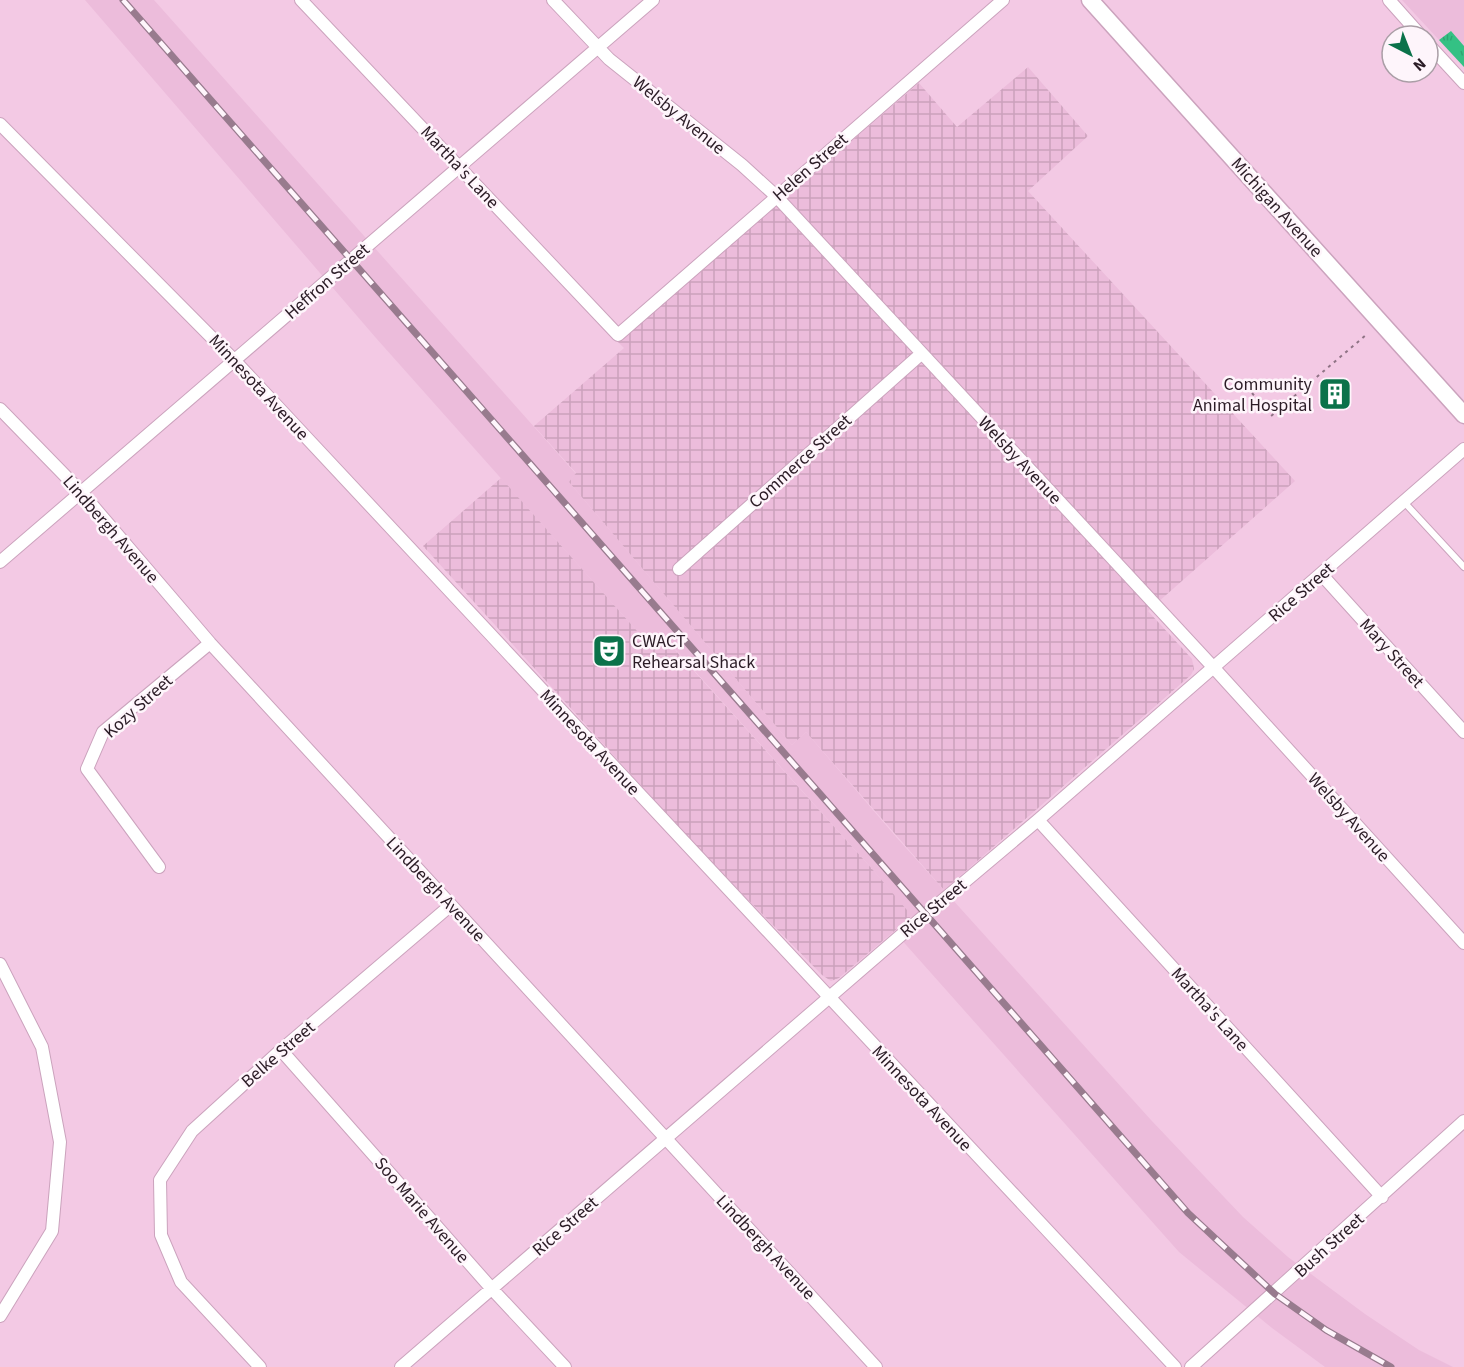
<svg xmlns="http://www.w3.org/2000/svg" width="1464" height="1367" font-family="'Source Sans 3',sans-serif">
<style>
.built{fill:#ecbcdb}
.industrial{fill:url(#industrial-grid)}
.grass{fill:url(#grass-tufts)}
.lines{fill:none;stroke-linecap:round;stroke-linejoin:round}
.lane-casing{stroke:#cba3bd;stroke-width:8}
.street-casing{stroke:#cba3bd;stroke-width:14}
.secondary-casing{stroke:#cba3bd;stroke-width:19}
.path{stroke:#8f7385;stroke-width:2;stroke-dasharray:3 4.5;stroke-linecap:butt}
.lane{stroke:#fff;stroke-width:6}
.street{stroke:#fff;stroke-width:12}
.secondary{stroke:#fff;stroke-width:16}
.rail-casing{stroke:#987b8e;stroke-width:7}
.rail{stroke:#fef5fb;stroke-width:4.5;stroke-dasharray:14;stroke-linecap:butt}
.labels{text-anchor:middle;stroke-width:5;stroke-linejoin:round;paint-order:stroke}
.street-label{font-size:18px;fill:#2b1c26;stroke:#fef5fb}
.poi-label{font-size:18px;fill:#2b1c26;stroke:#fef5fb;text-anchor:end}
</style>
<defs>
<pattern id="industrial-grid" width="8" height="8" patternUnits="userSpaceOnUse" patternTransform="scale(1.5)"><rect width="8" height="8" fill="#ecbcdb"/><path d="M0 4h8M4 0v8" fill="none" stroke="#cba1bc"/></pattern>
<pattern id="grass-tufts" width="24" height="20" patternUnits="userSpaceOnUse" patternTransform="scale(1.5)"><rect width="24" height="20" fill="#34c184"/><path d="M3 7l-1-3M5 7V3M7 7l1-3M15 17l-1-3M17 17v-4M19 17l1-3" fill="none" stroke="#2ea572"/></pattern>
</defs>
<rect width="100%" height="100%" fill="#f3c9e4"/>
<path class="built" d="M85,0H154L576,474L569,482L792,745L806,732L897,838L1151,1120L1243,1217L1288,1257L1365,1314L1419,1350L1453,1367H1325L1272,1328L1179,1252L899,937L916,922L873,870L659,631L646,641L376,338Z
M1402,0H1464V67L1439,40Z"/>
<path class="industrial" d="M1028,67L1088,136L1028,191L1295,481L1148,611L1192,659L1194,669L1191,675L944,890L806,732L792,745L569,482L576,473L534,426L624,348L618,342L919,83L957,127Z
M501,478L646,641L658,631L873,870L912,916L839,978L831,981L822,975L709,860L423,546Z"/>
<path class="grass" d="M1451,31L1464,46V67L1439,40Z"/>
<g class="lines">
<g class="lane-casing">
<path id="lane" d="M1404,502L1464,567"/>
</g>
<g class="street-casing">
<path id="street" d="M301,0L618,335L1003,0
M553,0L609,59L742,165L776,196L1214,668L1464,943
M1389,0L1421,36
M1428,44L1464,83
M0,124L234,360L1175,1367
M0,409L81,492L210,643L876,1367
M0,562L653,0
M679,569L921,354
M1321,574L1464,732
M1038,820L1382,1197
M159,867L87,769L103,732L210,643
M0,964L42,1047L60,1142L52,1231L0,1316
M281,1050L492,1289L565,1367
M260,1367L181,1282L161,1235L160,1180L192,1131L281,1050L451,905
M401,1367L899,937L1038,820L1464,449
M1191,1367L1464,1121"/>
</g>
<g class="secondary-casing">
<path id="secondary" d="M1090,0L1464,415"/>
</g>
<path class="path" d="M1252,393L1271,416L1366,335"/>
<use href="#lane" class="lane"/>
<use href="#street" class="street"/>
<use href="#secondary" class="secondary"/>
<g class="rail-casing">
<path id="rail" d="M123,0L1188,1213L1275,1294L1326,1330L1391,1367"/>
</g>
<use href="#rail" class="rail"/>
</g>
<defs>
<g id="building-square" transform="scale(1.725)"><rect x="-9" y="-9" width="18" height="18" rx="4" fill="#0b724a" stroke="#fef5fb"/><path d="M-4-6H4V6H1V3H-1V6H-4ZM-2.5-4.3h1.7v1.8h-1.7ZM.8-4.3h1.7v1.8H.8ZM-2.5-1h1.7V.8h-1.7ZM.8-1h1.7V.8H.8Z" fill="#fff"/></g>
<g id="theatre-square" transform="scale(1.725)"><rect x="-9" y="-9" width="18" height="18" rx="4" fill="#0b724a" stroke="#fef5fb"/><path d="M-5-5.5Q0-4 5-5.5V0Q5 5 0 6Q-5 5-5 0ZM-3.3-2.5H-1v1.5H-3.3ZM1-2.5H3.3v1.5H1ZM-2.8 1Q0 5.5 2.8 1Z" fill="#fff"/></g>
</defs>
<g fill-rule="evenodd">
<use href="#building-square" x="1335" y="394"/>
<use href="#theatre-square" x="609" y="651"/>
</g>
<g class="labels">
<g class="street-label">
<text transform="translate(679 115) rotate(39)" y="6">Welsby Avenue</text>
<text transform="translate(460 167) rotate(47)" y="6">Martha's Lane</text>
<text transform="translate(810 167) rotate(-41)" y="6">Helen Street</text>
<text transform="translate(1277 207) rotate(48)" y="6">Michigan Avenue</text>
<text transform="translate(327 281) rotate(-41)" y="6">Heffron Street</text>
<text transform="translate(259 387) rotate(47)" y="6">Minnesota Avenue</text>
<text transform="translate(1020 460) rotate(47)" y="6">Welsby Avenue</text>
<text transform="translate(800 461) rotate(-42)" y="6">Commerce Street</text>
<text transform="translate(111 529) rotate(49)" y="6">Lindbergh Avenue</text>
<text transform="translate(1301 592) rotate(-41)" y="6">Rice Street</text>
<text transform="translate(1392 653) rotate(48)" y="6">Mary Street</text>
<text transform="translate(138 706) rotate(-42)" y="6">Kozy Street</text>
<text transform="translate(590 742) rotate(47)" y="6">Minnesota Avenue</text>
<text transform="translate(1349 817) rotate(48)" y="6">Welsby Avenue</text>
<text transform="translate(436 889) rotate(47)" y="6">Lindbergh Avenue</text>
<text transform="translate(933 908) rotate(-40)" y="6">Rice Street</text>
<text transform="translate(1210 1009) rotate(48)" y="6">Martha's Lane</text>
<text transform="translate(278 1054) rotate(-41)" y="6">Belke Street</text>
<text transform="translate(922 1098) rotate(47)" y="6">Minnesota Avenue</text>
<text transform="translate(422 1210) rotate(49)" y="6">Soo Marie Avenue</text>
<text transform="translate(565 1226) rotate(-41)" y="6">Rice Street</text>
<text transform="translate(1329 1245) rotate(-42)" y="6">Bush Street</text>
<text transform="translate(766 1247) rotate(47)" y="6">Lindbergh Avenue</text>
</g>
<g class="poi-label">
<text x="1312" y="390">Community<tspan x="1312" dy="21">Animal Hospital</tspan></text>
<text x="632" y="647" text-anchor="start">CWACT<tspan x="632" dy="21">Rehearsal Shack</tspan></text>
</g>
</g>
<g transform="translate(1410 54) rotate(138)"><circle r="28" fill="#fef5fb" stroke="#aa9ea6" stroke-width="1.5"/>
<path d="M0-4.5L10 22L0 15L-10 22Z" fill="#0b724a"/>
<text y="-9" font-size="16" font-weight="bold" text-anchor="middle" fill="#2b1c26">N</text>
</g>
</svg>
